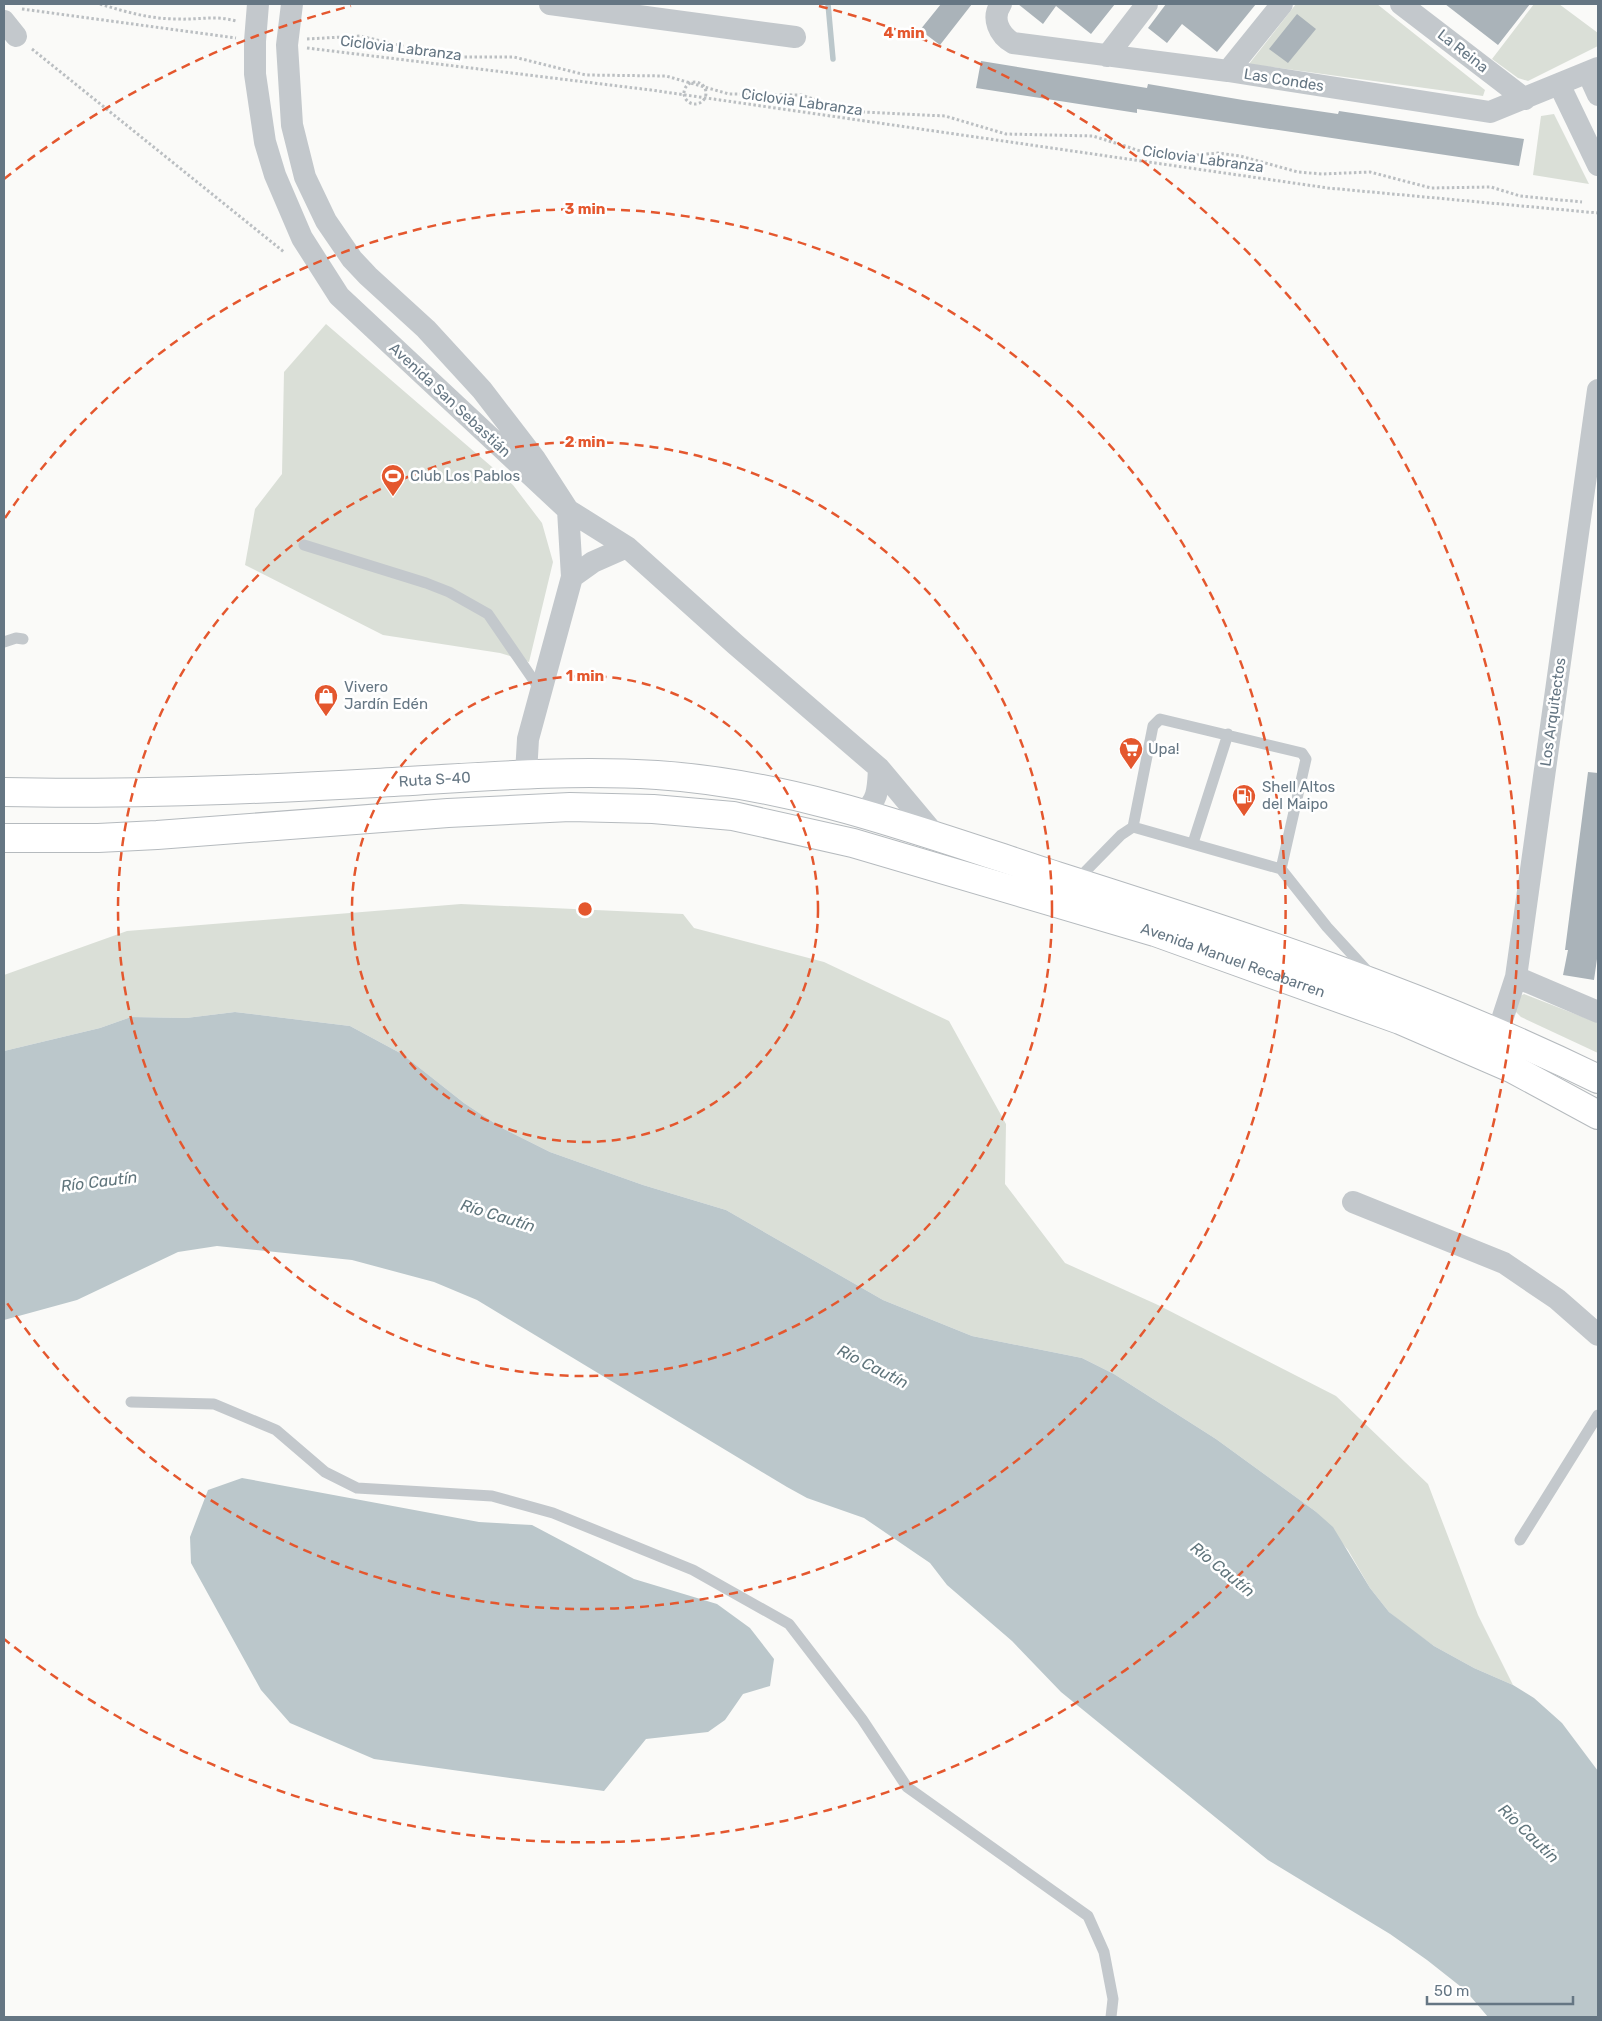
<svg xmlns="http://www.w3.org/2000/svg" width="1602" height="2021" font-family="Rubik,sans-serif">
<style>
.green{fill:#dadfd7}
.water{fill:#bbc7cb}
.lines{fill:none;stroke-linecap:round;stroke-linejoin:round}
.stream{stroke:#bbc7cb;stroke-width:5.5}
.building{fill:#aab3b9}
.primary-casing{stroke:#b5babe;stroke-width:30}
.path{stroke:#bbbfc2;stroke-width:3;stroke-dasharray:2.5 2.5;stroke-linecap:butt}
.service{stroke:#c3c8cc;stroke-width:11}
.minor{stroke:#c3c8cc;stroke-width:22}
.primary{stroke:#fff;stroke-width:28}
.ring{fill:none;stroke:#e4572e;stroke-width:2.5;stroke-dasharray:9 6}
.labels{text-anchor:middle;stroke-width:5;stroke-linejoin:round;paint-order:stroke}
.street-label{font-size:15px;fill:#657683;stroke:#fff}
.poi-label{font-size:15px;fill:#657683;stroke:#fff;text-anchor:start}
.water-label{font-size:16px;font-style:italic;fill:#60757c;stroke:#fff}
.centre{fill:#e4572e;stroke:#fff;stroke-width:2.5}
.ring-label{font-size:15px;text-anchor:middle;font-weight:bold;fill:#e4572e;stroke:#fff;stroke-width:5;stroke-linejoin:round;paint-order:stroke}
</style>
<rect width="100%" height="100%" fill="#fafaf8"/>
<path class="green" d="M1296,4H1377L1485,90L1483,96L1249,64Z
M1534,4H1559L1598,33V46L1528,81L1518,78L1492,59Z
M1554,114L1589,184L1533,175L1541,116Z
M326,324L513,485L542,523L553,562L529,662L500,653L383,635L245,565L255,509L282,474L284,372Z
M461,904L683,914L694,928L824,962L949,1021L1006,1124L1005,1184L1065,1263L1158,1305L1336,1396L1428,1484L1478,1615L1513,1685L1474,1668L1434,1646L1406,1626L1389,1612L1370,1588L1348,1550L1315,1511L1216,1439L1114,1374L1082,1358L972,1336L883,1300L726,1210L643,1185L550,1152L502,1128L464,1103L402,1054L350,1026L235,1012L186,1018L131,1017L100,1028L4,1051V975L127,931Z
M1524,994L1598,1023V1053L1521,1017L1514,1010L1520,996Z"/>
<path class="water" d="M235,1012L350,1026L402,1054L464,1103L502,1128L550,1152L643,1185L726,1210L883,1300L972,1336L1082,1358L1114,1374L1216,1439L1315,1511L1333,1527L1370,1588L1389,1612L1434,1646L1474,1668L1513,1685L1534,1698L1562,1723L1598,1771V2017H1488L1465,1990L1427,1960L1390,1934L1268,1860L1125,1744L1061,1692L1012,1641L947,1585L930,1563L864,1518L807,1498L787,1487L477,1300L434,1282L352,1260L217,1246L178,1252L77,1300L4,1320V1051L100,1028L131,1017L186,1018Z
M242,1478L479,1522L532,1525L634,1579L717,1604L750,1628L774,1659L770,1686L743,1694L725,1720L708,1732L646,1739L604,1791L374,1759L290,1723L261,1690L191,1563L190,1537L208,1490Z"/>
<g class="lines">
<path class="stream" d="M828,4L833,59"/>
</g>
<path class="building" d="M941,4H972L940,45L920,30Z
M1018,4H1115L1091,34L1056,6L1043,24Z
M1166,4H1256L1217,52L1182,24L1167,43L1148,28Z
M1445,4H1530L1498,45Z
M1297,14L1316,29L1288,63L1269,49Z
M981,61L1147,88L1148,84L1243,100L1338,114L1339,111L1524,139L1519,166L1137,109V113L976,88Z
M1588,772L1598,773V952L1594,980L1563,975L1568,950H1565Z"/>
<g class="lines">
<g class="primary-casing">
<g id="primary">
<path id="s1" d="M4,792C128,795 252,790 376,783C469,778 563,769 657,775C796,784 925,833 1057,876C1240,934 1425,994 1598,1079"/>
<path id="s2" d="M4,838H98L157,835L448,813L570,807L653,809L733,816L853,843L1155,932L1400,1020L1513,1069L1598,1115"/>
</g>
</g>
<path class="path" d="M100,4C126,12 150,19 177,19C198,20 215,15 236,21
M22,9L236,38
M307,39L360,36L450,57H514L586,75L666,76L729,94L801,95L849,110L863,112L945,116L1006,134L1093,136L1153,155L1176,157L1218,153L1240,156L1298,172L1322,174L1370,172L1431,188L1491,187L1520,196L1582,202
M307,48L651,90L1328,188L1598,213
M32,49L284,252
M684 93a11 11 0 1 1 22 0a11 11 0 1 1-22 0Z"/>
<path class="service" d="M304,545L426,583L449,592L488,614L541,691
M4,642L16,638L23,639
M1133,827L1153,726L1160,719L1302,753L1306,759L1281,869
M1193,843L1228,734
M1076,881L1121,835L1133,827L1281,869L1327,927L1371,975
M131,1402L214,1404L276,1430L325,1472L357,1488L492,1496L553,1513L693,1570L789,1624L862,1719L907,1787L1088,1916L1104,1952L1113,1999L1111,2017
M1520,1540L1598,1415"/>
<path class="minor" d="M258,4L255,41V74L265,142L275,175L302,238L339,296L568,510L627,547L735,644L879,768L936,836
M292,4L287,45L292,125L305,177L326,221L352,259L368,276L426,329L482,390L535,459L568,510L572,577L528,739L526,774
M550,4L795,37
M1001,4C991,18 999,35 1013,43L1228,71L1490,112L1598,68
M1401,4L1525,99
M4,21L16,36
M1107,56L1147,4
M1228,71L1282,4
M1588,73L1598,95
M1559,84L1598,165
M572,577L593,562L627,547
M862,812C879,803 878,785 879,768
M1516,977L1598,1012
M1498,1032L1516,977L1598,390
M1353,1202L1504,1263L1557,1299L1598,1335"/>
<use href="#primary" class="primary"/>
</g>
<g class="ring">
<circle cx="585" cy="909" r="233"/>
<circle cx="585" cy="909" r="467"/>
<path d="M5 518A700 700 0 1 1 5 1300"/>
<path d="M4 179A933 933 0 0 1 351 6M819 6A933 933 0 1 1 4 1639"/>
</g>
<defs>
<g id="stadium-pin" transform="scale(1.25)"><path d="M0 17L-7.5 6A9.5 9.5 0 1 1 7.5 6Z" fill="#e4572e" stroke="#fff"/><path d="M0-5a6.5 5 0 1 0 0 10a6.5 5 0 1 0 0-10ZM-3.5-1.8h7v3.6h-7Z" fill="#fff"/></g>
<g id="shop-pin" transform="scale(1.25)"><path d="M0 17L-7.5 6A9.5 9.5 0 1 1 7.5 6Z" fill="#e4572e" stroke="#fff"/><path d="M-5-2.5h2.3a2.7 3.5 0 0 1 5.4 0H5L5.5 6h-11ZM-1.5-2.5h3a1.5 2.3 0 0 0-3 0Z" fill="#fff"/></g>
<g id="supermarket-pin" transform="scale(1.25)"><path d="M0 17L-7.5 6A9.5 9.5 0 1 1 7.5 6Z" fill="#e4572e" stroke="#fff"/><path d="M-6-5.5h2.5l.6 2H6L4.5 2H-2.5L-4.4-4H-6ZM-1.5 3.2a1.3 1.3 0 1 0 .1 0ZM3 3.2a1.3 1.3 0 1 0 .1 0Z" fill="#fff"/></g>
<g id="fuel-pin" transform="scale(1.25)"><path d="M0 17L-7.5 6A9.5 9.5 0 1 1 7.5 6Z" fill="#e4572e" stroke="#fff"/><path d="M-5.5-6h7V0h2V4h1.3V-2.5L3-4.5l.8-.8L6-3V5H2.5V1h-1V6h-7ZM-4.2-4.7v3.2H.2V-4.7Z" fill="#fff"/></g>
</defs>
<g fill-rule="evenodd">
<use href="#stadium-pin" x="393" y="476"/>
<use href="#shop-pin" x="326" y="696"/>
<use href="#supermarket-pin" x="1131" y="749"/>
<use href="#fuel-pin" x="1244" y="796"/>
</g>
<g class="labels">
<g class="street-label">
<text transform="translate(401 48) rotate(7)" y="5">Ciclovia Labranza</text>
<text transform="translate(1463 51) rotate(38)" y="5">La Reina</text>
<text transform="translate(1284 80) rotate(9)" y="5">Las Condes</text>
<text transform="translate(802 102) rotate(8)" y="5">Ciclovia Labranza</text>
<text transform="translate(1203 159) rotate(8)" y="5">Ciclovia Labranza</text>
<text transform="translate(450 400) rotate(43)" y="5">Avenida San Sebastián</text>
<text transform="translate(1553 712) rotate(-82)" y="5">Los Arquitectos</text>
<text dy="5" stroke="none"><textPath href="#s1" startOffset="431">Ruta S-40</textPath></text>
<text dy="5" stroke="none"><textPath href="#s2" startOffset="1251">Avenida Manuel Recabarren</textPath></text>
</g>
<g class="poi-label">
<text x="410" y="481">Club Los Pablos</text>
<text x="344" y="692">Vivero<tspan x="344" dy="17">Jardín Edén</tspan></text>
<text x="1148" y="754">Upa!</text>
<text x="1262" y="792">Shell Altos<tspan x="1262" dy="17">del Maipo</tspan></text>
</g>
<g class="water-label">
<text transform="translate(99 1181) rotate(-7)" y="6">Río Cautín</text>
<text transform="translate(498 1215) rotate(17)" y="6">Río Cautín</text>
<text transform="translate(873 1366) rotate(27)" y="6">Río Cautín</text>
<text transform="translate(1223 1569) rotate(39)" y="6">Río Cautín</text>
<text transform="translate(1529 1833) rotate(44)" y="6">Río Cautín</text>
</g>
</g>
<circle cx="585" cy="909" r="8" class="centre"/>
<g class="ring-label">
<text x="904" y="38">4 min</text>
<text x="585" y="214">3 min</text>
<text x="585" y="447">2 min</text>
<text x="585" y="681">1 min</text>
</g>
<rect width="1602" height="2021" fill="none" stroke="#657683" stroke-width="10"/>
<path d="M1427 1996v8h146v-8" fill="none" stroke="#657683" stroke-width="2.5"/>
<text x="1434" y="1996" font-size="15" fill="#657683" stroke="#ffffff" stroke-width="4" paint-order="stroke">50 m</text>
</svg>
